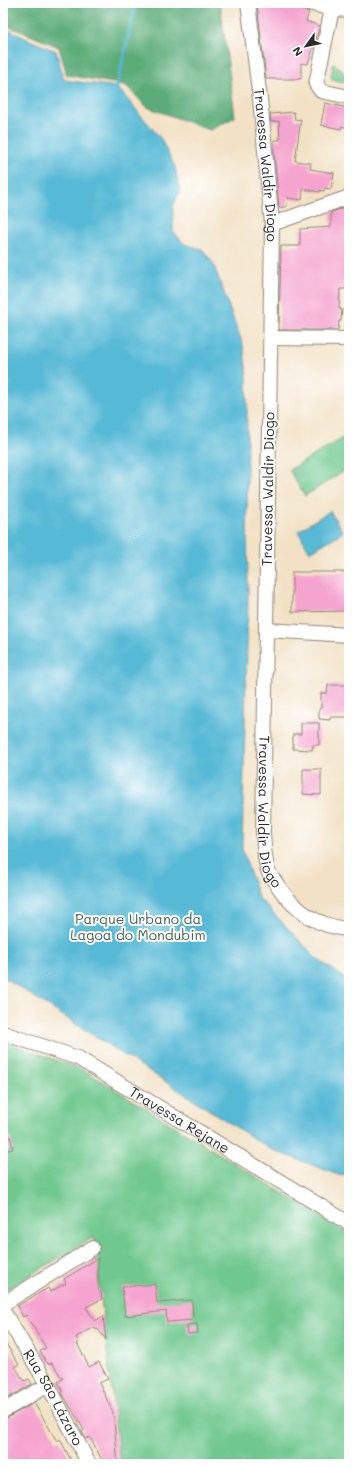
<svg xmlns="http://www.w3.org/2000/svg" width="352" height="1467" font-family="Mali,sans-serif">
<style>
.green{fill:#70c88e;stroke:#4e7a5c}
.forest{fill:#5cac79;stroke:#446c52}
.water{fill:#57b9d5;stroke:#417280}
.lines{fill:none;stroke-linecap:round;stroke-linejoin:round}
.stream{stroke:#57b9d5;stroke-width:3}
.building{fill:#f5a4cf}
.minor-casing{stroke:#8e8678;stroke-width:16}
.minor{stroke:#fff;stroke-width:14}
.labels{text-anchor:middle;stroke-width:4;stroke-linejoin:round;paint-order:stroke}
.street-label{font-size:14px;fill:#2b2b2b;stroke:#fff}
.park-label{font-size:14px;fill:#43624e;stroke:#fff}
</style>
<rect width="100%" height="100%" fill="#fff"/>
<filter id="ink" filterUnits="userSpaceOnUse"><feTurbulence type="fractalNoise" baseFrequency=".025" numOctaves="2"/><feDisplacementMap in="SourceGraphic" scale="8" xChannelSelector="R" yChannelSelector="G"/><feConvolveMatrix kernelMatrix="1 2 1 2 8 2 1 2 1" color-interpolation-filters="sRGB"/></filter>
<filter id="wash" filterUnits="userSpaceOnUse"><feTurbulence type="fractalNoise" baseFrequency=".012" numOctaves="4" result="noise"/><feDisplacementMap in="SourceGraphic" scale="16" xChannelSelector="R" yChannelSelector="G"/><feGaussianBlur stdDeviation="0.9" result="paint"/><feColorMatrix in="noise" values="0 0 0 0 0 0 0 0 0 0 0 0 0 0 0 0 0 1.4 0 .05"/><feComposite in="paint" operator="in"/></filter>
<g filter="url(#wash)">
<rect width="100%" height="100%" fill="#f2e1c5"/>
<path class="green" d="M333,64H334C342,69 346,73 346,82L332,80L331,77Z
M343,438L349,448V468L305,496L289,470Z
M3,1041L84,1070L342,1230L349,1231V1464H120L94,1237L6,1290L3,1284Z"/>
<path class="forest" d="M3,3H220L235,117L210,130L147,107L125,85L67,75L59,47L3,24Z"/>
<path class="water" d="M3,27L29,40L56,51L64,80L117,87L161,139L175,167L180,191L173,207V231L184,244L202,249L213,263L243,345L247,374V481L248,603L242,849L258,897L317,959L349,981V1174L341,1176L270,1149L3,977Z
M330,511L343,532L310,552L298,531Z"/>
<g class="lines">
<path class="stream" d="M116,91L136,3"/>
</g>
<g id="blocks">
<path class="building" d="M257,3H276L309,12L306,21L320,26L308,64L301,63V79H266Z
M325,103L349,108L347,128L342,126L341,129L321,125Z
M294,112L295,120L301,119L295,161L311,163L310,169L334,173L331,189L325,188L324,191L320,190V192L303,189L302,200L288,198L287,206L279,208L274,151V140H280L279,121L271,122L270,114Z
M340,209H349V289H340L339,309H342L341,321H339L338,330H279L281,246H300V229L331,227V212Z
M292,572H349V611L292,612Z
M328,685H349V717H330V720L319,719V709H321V693H327Z
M301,723H319V745H313L312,750L293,749V734H301Z
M303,769H321V795L303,794Z
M10,1136L13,1149L3,1151V1138Z
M98,1258V1290L101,1293L102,1299L86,1307L95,1321L103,1316L106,1340L98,1329L96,1330L95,1327L76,1337L79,1342L77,1343L89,1367L99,1362L108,1379L99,1383L113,1412L118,1464H104L90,1437L86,1439L82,1431L84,1430L62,1393L63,1392L58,1382L63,1379L52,1363L48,1364L45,1360L40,1351L46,1348L26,1315L23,1317L17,1306L48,1288L50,1292L66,1283L64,1279Z
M155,1284L157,1303L192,1300L193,1320L167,1322L166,1311L125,1316L122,1287Z
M197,1324L198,1333L188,1334L187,1325Z
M3,1339L19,1365L15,1367L20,1374L24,1381L29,1379L32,1384L3,1401Z
M34,1403L57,1441L60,1439L73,1464H3V1419L7,1418Z"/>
</g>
</g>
<g filter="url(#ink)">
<use href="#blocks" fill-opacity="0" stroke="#8e8678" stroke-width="1"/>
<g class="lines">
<g class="minor-casing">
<g id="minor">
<path id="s1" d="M248,3L260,99L272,224L263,832C264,845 264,861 269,873C271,877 275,881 278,886C295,911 318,927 349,929"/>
<path d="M309,3L332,9L349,10"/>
<path d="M332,9L316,84L321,91L349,97"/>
<path d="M272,224L349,197"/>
<path d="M271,338L349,339"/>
<path d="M266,630L349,635"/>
<path id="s2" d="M3,1033L78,1058L345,1221L349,1222"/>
<path d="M3,1304L92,1248"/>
<path id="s3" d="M3,1311L48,1385L89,1464"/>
<path d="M3,1411L48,1385"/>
</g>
</g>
<use href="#minor" class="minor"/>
</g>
</g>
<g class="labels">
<g class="street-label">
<text dy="5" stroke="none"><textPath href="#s1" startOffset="163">Travessa Waldir Diogo</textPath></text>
<text transform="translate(268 489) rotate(-89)" y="5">Travessa Waldir Diogo</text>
<text dy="5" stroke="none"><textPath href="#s1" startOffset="811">Travessa Waldir Diogo</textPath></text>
<text dy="5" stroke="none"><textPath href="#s2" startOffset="198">Travessa Rejane</textPath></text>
<text dy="5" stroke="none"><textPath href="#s3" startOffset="100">Rua São Lázaro</textPath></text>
</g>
<g class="park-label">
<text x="138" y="924">Parque Urbano da<tspan x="138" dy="16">Lagoa do Mondubim</tspan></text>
</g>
</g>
<rect width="352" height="1467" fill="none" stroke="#fff" stroke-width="16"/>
<g transform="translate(306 46) rotate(237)" stroke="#ffffff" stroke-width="3" paint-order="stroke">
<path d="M0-3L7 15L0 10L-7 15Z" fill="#2b2b2b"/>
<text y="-6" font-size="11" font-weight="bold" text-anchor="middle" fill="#2b2b2b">N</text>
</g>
</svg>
